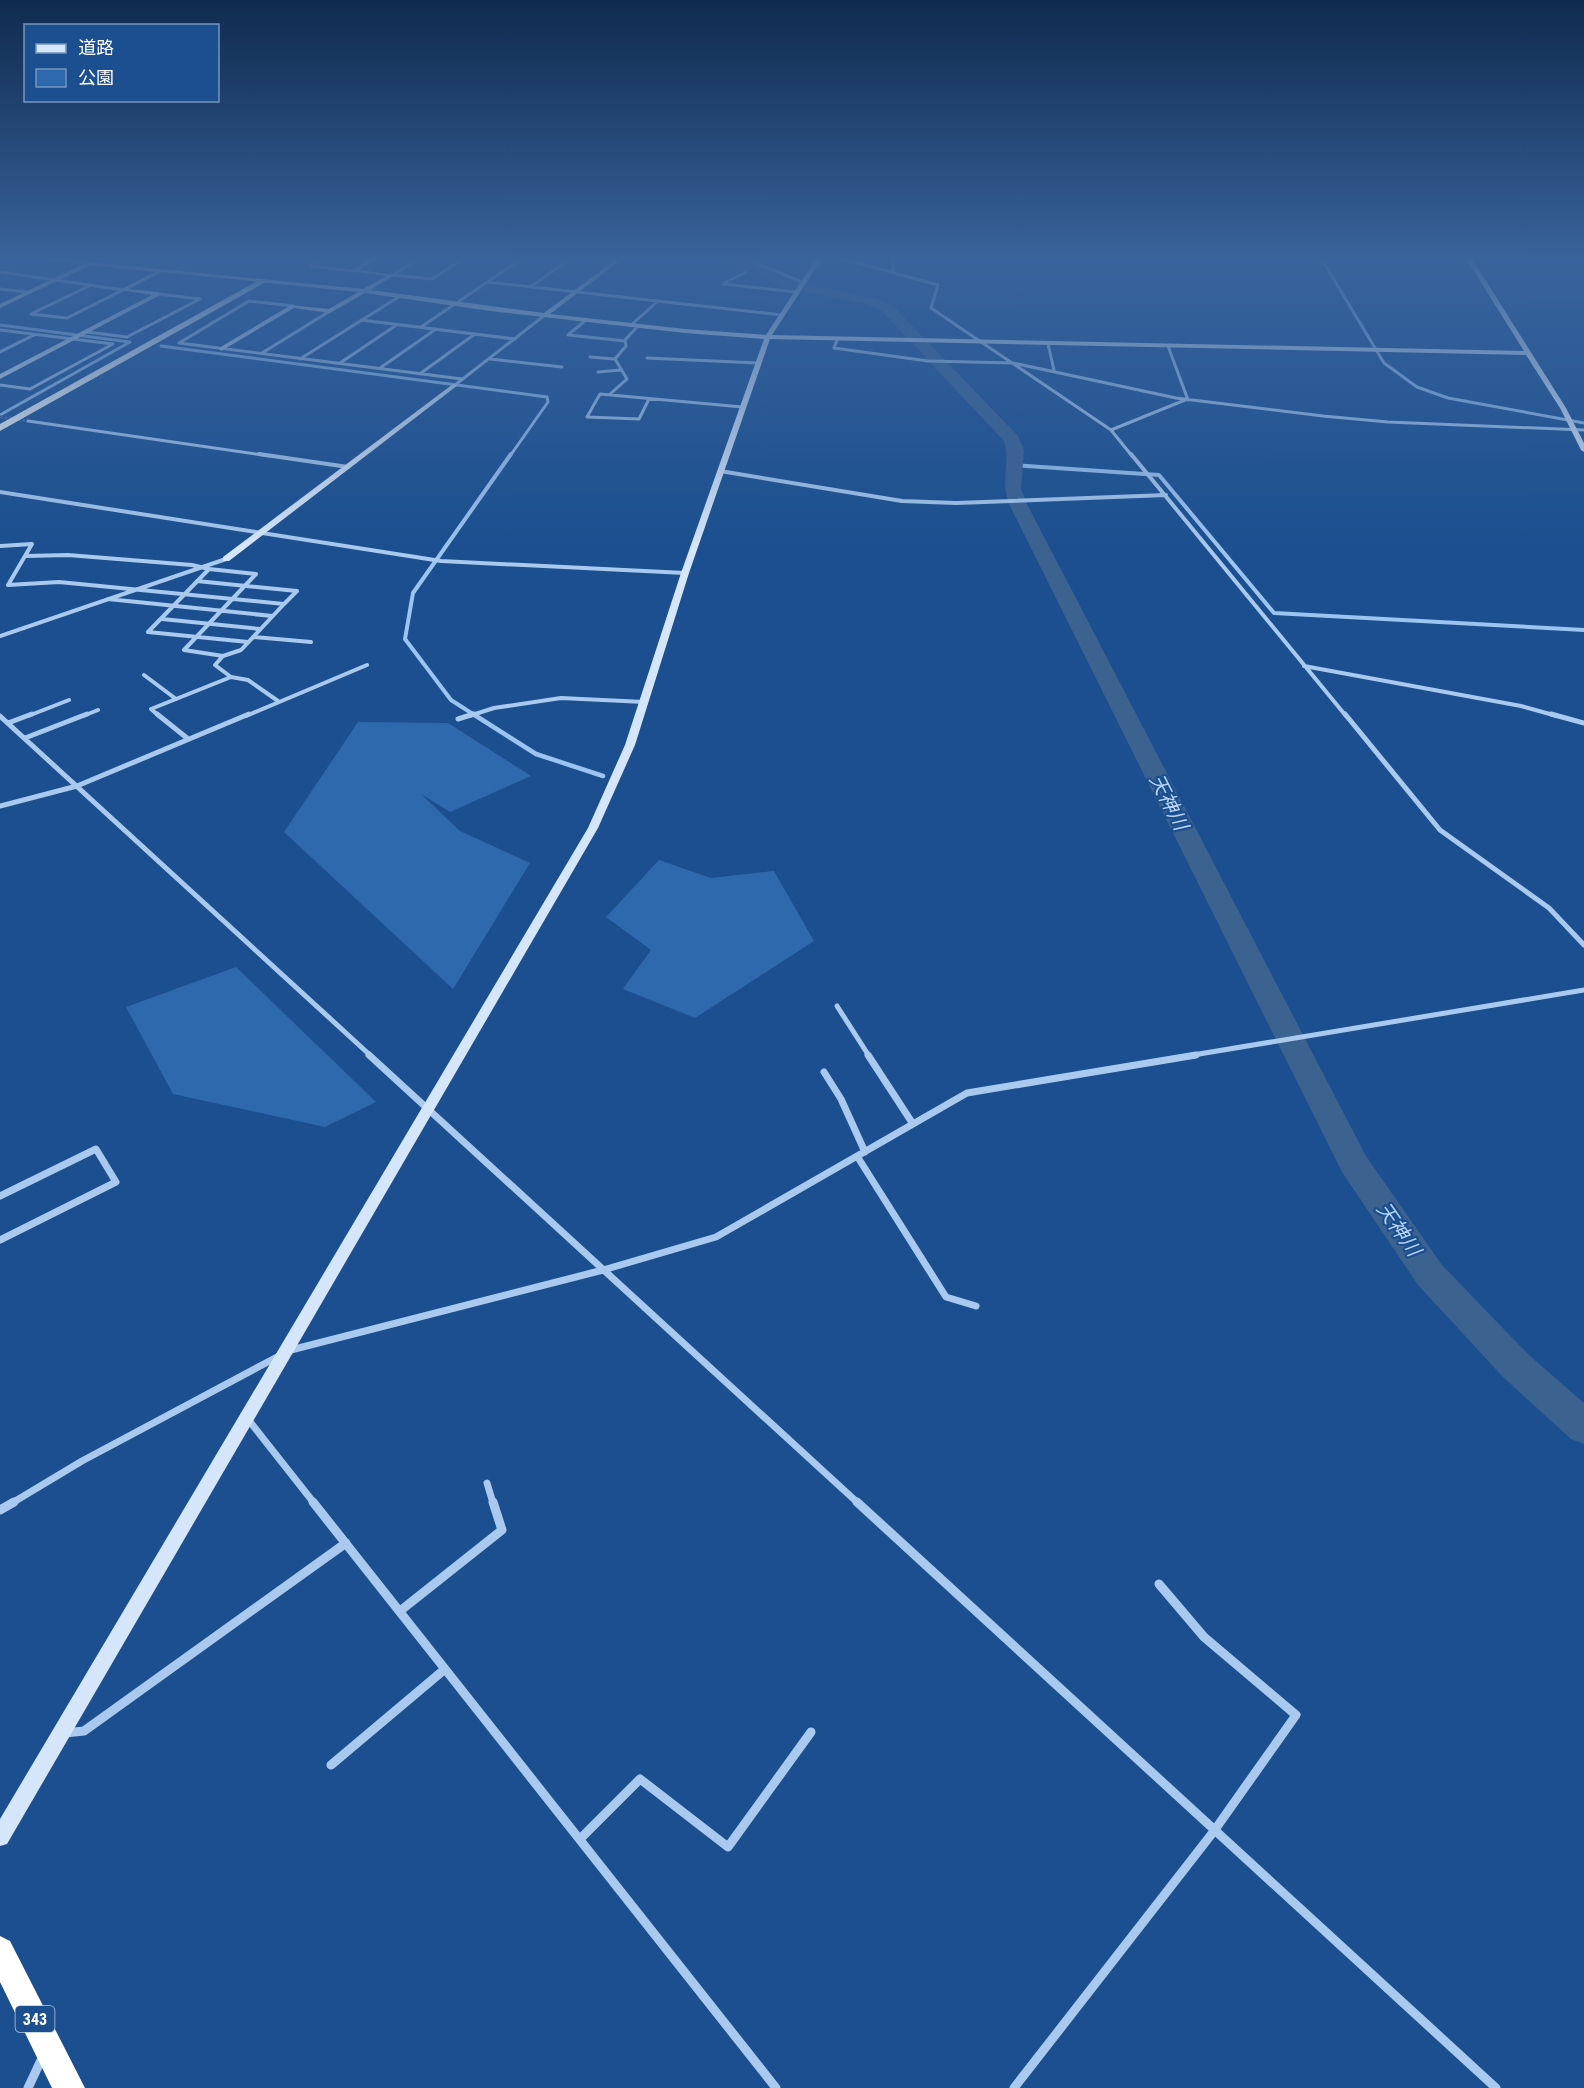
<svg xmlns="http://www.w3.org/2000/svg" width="1584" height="2088" font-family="'Roboto Condensed','Noto Sans JP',sans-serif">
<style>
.green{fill:#2e69ad}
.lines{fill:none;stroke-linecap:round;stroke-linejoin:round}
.stream-far2{stroke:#9cc4f0;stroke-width:3}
.stream-far1{stroke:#9cc4f0;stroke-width:4}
.stream{stroke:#9cc4f0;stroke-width:4.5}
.river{fill:#3c6290;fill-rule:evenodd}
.street-tunnel{stroke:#3d69a0;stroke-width:3;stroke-dasharray:3 1.5;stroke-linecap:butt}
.street-far4{stroke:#a9c9ee;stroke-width:3}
.street-far3{stroke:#a9c9ee;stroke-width:4}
.street-far2{stroke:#a9c9ee;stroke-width:5}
.street-far1{stroke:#a9c9ee;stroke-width:7}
.street{stroke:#a9c9ee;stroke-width:9}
.secondary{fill:#d6e6fa;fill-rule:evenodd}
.highway{fill:#fff;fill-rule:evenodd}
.labels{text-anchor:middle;stroke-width:4.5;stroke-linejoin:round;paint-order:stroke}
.shield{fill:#1b4f8f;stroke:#bbcadd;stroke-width:1.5}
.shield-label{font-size:16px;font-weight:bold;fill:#fff}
.water-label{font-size:20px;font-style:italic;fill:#b5d3f5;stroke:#1b4f8f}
</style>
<rect width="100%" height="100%" fill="#1b4f8f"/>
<path class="green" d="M358,722L448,723L531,776L450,812L421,794L460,831L530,863L453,989L284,832Z
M659,860L711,878L774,871L814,941L695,1018L623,989L651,950L606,917Z
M236,967L376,1102L325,1127L173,1094L126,1007Z"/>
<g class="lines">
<path class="stream-far2" d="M1312,257L1324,263L1384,363L1417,387L1448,398L1584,423
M0,325L130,342
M161,346L547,397L548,402L510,456
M0,415L130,342"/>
<path class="stream-far1" d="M1014,465L1159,475L1274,613L1584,630
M476,716L451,700L405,639L413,593L511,454"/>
<path class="stream" d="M473,714L536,754L603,776"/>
<path class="river" d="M712,257H735L758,262L790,281L874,298L892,305L1018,436L1024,450L1021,489L1028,506L1366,1156L1442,1265L1529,1355L1584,1403V1444L1571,1439L1503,1377L1418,1285L1342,1172L1010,506C999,479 1011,465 1004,441L882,311L870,305L781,287L748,268L714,260Z"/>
<path class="street-tunnel" d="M0,417L28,421"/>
<path class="street-far4" d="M327,257L311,266L353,271
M742,257L804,283
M836,257L938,285L931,308L1111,430L1132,456
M893,257V272
M0,272L123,290
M746,272L723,284L797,292
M392,275L432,279L466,257
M393,275L422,257
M487,282L782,315
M91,285L31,314L67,318L123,290
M532,286L572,257
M0,289L28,292
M293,306L249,301L179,343L462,379
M361,320L515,339
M586,320L568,335L625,341
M631,325L658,301
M421,327L524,257
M0,330L113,344L30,389L0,385
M87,332L127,337L200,299L158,294
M837,340L834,348L928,361L1013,363L1176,398L1323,416L1388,422L1584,430
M1048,344L1054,370
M1168,346L1188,400
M0,352L34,335
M262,353L330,311
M590,357L615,359
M647,358L758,363
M300,359L400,296
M490,359L562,367
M340,363L398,324
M380,368L436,329
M598,372L621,370
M421,373L475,334
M455,385L545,315
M609,395L627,379L615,359L626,346L625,340L638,326
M649,399L639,419L587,417L600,394L742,407
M28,421L270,456
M1111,430L1185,400"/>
<path class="street-far3" d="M259,454L348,467
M1131,454L1346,716
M720,471L902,501L956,503L1166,495
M0,492L441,561L685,573
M0,546L32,544L8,585L59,582L284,604L241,650L223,656L215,665L231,677L248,680L278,701
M26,556L68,555L192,565L209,569L148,632L248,642
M209,569L256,574L184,650L223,656
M197,581L297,591L284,604
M108,599L272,616
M162,619L260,629
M0,636L226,559
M253,637L311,642
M1304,666L1521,706L1557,716
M144,675L176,699
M28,716L69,700
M83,716L98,710
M159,716L151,709L231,677
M246,716L367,665
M469,716L494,708L561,698L644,702"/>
<path class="street-far2" d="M157,714L187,738
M1345,714L1440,830L1549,908L1584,945
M1551,714L1584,723
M0,716L371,1056
M458,719L474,714
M8,723L32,714
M25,738L87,714
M0,806L77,786L249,714
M837,1006L869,1056
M1187,1056L1584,990"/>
<path class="street-far1" d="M369,1055L858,1503
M868,1055L913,1124
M824,1072L841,1099L865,1152
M857,1156L946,1297L976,1306
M0,1196L96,1149L116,1182L0,1240
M287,1351L603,1270L716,1237L967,1093L1196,1055
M247,1418L314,1503
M487,1483L493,1503
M12,1503L82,1461L279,1356"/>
<path class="street" d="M313,1502L776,2088
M857,1502L1496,2088
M0,1510L14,1502
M400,1611L502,1530L493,1502
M65,1733L84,1731L346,1543
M331,1765L445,1669
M580,1839L640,1779L728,1847L811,1732
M28,2088L43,2056
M1014,2088L1214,1831L1296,1715L1204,1637L1159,1584"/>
<path class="secondary" d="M23,257H40L363,289L386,276L350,271L373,257H379L359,270L395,275L370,290L544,313L619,257H625L550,314L685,329L766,335L817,257H823L772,335L1524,351L1465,257H1471L1566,408L1584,443V452L1581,450L1560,408L1526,355L770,339L689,573L635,745L598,828L7,1844L0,1846V1819L588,828L625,745L681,573L764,339L685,333L490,311L365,293L330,313L294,308L221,351L219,348L291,305L329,309L358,292L162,272L129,289L158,292L160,295L0,379V374L152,295L120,290L155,272L91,265L0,308V304L84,264Z
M453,384L458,385L229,561H223V557Z"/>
<path class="highway" d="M259,280L266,282L0,431V424Z
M0,1936L10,1941L85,2088H52L0,1982Z"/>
</g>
<linearGradient id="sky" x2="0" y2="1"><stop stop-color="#0f2b4f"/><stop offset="0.47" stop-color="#39639b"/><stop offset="1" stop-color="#39639b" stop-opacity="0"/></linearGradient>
<rect width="1584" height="549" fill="url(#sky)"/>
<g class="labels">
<rect class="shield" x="15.5" y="2006" width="39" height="26" rx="4.5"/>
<g class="shield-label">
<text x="35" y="2025">343</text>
</g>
<g class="water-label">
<text transform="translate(1169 802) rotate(63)" y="7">天神川</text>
<text transform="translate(1399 1229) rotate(55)" y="7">天神川</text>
</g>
</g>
<rect x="24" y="24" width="195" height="78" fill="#1b4f8f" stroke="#7695bc" stroke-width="1.5"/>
<rect x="36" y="44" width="30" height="9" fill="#d6e6fa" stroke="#7695bc" stroke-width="1.5"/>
<text x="78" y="54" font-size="18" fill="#ffffff">道路</text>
<rect x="36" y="69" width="30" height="18" fill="#2e69ad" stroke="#7695bc" stroke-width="1.5"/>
<text x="78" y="84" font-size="18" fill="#ffffff">公園</text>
</svg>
